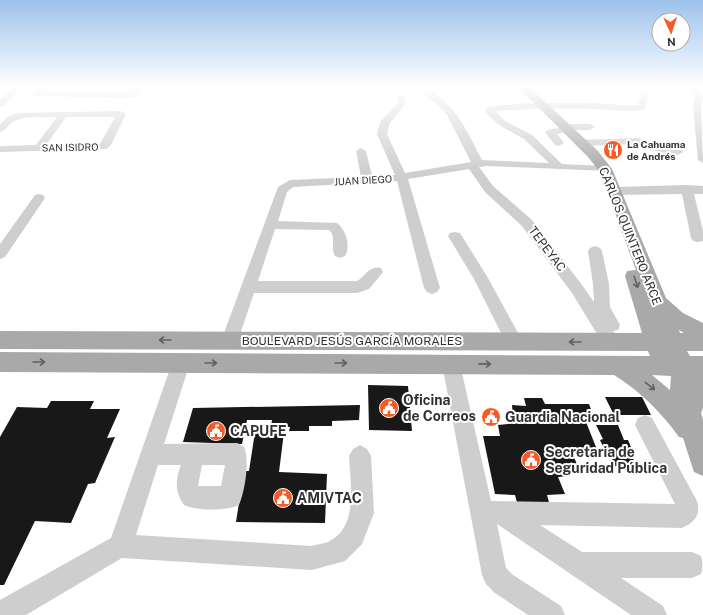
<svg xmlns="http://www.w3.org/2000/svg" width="703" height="615" font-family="'Public Sans',sans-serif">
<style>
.building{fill:#181818}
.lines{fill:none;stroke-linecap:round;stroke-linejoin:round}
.minor{fill:#cecece;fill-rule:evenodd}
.major{fill:#a9a9a9;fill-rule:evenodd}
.oneway{stroke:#616161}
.labels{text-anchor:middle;stroke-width:4;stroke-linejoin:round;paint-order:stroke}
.far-poi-label{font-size:10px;font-weight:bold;fill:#313131;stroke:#fff;text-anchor:start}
.far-street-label{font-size:10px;fill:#313131;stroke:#fff}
.street-label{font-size:12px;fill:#313131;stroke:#fff}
.near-poi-label{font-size:14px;font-weight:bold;fill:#313131;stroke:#fff;text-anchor:start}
</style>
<rect width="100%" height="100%" fill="#fff"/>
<path class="building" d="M368,385L408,386L412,431L369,430Z
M605,397H642L651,415H614Z
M524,398H542L545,404H589L594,417H584L598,452H572L578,467H565L568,476L558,477L565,494L547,495L550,506H518L515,495L495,494L483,436H500L498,425L508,424L513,418L512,405L526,406Z
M51,401H94L90,409H120L107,438L115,437L95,483L88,484L71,523L35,521L4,585H0V437L17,407L47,408Z
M360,405L359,420L332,421V426H309V431H289L290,427L271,426L272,420H247L242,444L183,442L193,408Z
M596,425H618L624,440H628L634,454L631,455L637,466H615L610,453H606L600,440L603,439Z
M255,432H284L279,472L327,474L325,523L236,522L244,471H249Z"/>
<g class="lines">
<path class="minor" d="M12,87H21L3,106L0,107V99Z
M37,87H46L43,92H129L132,91L134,87H142L139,95L130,98L33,96L32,94Z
M688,87H697L703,96L701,107L703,163L698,160L693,107L695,96Z
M425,89C453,97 470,137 482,160L549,163L524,139L499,125L485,112L487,107L528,103H593L634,106L638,105L642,92H648L649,94L645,109C628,113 611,109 593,109C560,107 527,109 495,111L505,121L532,135L562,164L604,166L610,169L608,171L487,166L479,167L493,186L532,220L582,285L594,302L593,284L588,251L590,248L595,246L600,248L602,251L609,284L610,307L620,325L618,330L613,331L620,342L617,347L611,349L605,347L572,293L522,226L485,192L469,169L408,179L440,288L437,292L432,294L427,292L424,288L397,181L293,187L287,192L278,221L337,223C346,230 351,246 345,256L340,258L335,256C330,248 337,237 329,230L275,229L258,281H357C366,276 369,265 381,268L383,272L369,289L357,293H254L236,346L230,348L224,346L221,341L278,187L290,180L361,177L356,151L361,148L366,151L372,176L395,175L377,134L380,122L398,103V96H404L406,103L390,123L387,134L405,173L471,162L447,115L440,107L421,92Z
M121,111L126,114L111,145L106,149L0,152V146L36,145L57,117C43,118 27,115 15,121C9,123 7,130 0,132V124L6,118L17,113ZM66,117H115L100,144L46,145Z
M566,124H590L595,127L590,130H565L564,133L557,134L564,143L559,146L555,145L545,132L550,129L562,128L563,125Z
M638,138L657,145L682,150L683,152L678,155L650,150L637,144L581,146L576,143L581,140Z
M687,185L703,186V194H694L703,231V241L698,242L693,241L691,238L682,194L614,195L610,194L608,191L610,188L614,187Z
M39,194L43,195L45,198L5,257L0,259V244L35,195Z
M455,232L460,233L488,278L523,342L520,347L514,349L508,347L474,279L448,236L450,233Z
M181,355L187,358L190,363L164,444L237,443L244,447C250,460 245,491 239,505C226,511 197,511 184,505C175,492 175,480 181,465H158L136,535L312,546C317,544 325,544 330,541C359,525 350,484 349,456L353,449L360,445L367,449L371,456L374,513L362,544L345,561L312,570L122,558L26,615H0V600L111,538L172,363L175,358ZM202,465H225L221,486H198Z
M451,356L457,359L460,364L491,501L675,504L635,425L638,418L645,415L652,418L697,501C701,515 695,522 682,528L540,525L582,552H692L701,556C703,563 703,567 701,574L692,578H621L663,606L667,615H631L497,524L506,568L513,575L561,606L565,615H528L495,593L486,584L482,575L442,364L445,359Z"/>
<path class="major" d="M518,87H529L598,151L612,169L666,298L683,313L703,323V351H687L690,356H703V408L701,413L703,420V476L694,472L683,438L679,437C661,412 641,392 614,375L0,372V352L650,356L648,351L0,349V331L642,333L625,276L627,271L636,270L600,172L588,157ZM679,330L684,333H680ZM652,375L671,376L670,390Z"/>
</g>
<defs><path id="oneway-shaft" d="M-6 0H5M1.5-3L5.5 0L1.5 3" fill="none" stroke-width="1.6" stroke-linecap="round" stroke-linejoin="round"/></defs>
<g class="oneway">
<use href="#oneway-shaft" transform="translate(636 282) rotate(72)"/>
<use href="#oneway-shaft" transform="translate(165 340) rotate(-180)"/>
<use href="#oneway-shaft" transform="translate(575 342) rotate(-180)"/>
<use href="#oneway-shaft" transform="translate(39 362)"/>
<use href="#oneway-shaft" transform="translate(211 363)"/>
<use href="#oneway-shaft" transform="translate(341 363)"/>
<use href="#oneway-shaft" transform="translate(485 364) rotate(1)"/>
<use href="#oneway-shaft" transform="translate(650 386) rotate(38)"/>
</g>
<linearGradient id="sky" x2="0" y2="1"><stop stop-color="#9cc1eb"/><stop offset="0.5" stop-color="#fff"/><stop offset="1" stop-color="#fff" stop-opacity="0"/></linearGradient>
<rect width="703" height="173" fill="url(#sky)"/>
<defs>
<g id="restaurant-disc" transform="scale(1)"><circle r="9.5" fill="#f45b28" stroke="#fff"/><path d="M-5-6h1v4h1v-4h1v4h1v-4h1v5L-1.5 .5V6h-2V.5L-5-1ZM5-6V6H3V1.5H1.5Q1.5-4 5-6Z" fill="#fff"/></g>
<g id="civic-disc" transform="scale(1)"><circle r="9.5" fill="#f45b28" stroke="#fff"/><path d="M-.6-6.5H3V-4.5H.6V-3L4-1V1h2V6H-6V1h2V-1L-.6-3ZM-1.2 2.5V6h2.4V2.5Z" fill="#fff"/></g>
</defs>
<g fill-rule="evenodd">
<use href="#restaurant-disc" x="613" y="150"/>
<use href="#civic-disc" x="389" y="408"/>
<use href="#civic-disc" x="491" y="417"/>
<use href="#civic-disc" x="216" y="431"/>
<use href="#civic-disc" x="531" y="460"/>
<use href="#civic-disc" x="283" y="498"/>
</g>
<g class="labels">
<g class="far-poi-label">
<text x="627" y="148">La Cahuama<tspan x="627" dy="12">de Andrés</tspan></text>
</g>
<g class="far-street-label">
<text transform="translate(70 147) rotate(-1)" y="4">SAN ISIDRO</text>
<text transform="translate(363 180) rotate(-3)" y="4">JUAN DIEGO</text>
</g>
<g class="street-label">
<text transform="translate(630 236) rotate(68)" y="4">CARLOS QUINTERO ARCE</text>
<text transform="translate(547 249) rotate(53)" y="4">TEPEYAC</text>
<text x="352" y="345">BOULEVARD JESÚS GARCÍA MORALES</text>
</g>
<g class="near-poi-label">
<text x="403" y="405">Oficina<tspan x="403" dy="16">de Correos</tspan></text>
<text x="505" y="422">Guardia Nacional</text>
<text x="230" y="436">CAPUFE</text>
<text x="545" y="457">Secretaria de<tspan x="545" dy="16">Seguridad Pública</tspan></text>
<text x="297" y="503">AMIVTAC</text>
</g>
</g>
<g transform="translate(671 32) rotate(177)"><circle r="19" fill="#ffffff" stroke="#adadad"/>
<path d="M0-3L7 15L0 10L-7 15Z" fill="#f45b28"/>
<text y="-6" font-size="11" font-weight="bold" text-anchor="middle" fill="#313131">N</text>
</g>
</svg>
